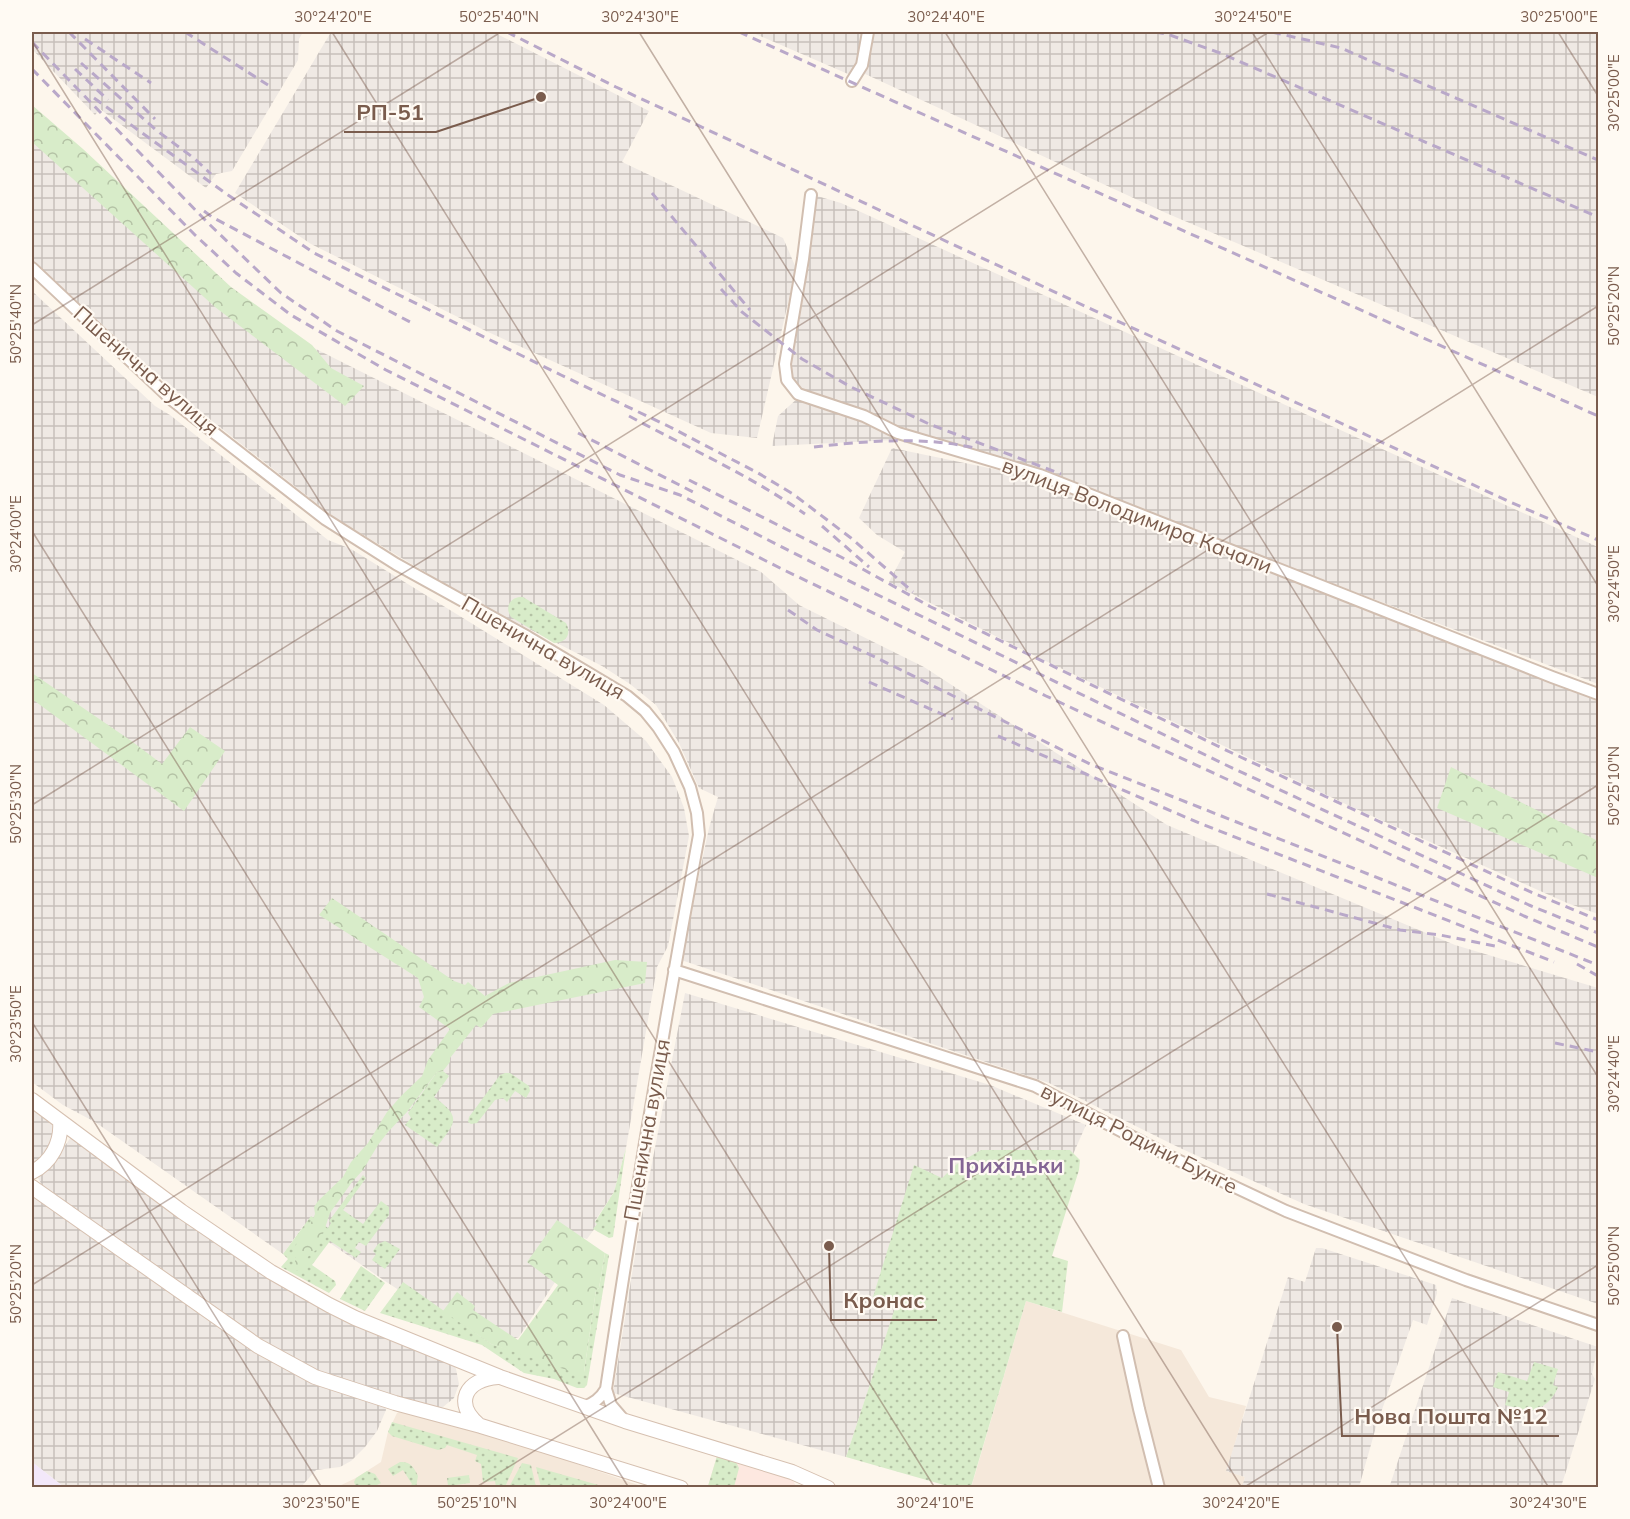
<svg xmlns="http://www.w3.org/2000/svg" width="1630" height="1519" font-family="Mulish,sans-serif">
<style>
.residential{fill:#f5e8da}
.commercial{fill:#fde8e0}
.industrial{fill:url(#industrial-grid)}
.education{fill:#f3e8fa}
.grass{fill:url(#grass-dots)}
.forest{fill:url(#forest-crowns)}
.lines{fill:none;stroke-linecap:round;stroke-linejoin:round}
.minor-casing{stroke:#d1beb0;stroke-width:14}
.secondary-casing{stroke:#d6c0b0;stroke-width:16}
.minor{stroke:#fff;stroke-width:10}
.secondary{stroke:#fff;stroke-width:14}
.rail{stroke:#b9a8c9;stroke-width:3;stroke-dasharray:9 6;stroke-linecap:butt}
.ticks{fill:none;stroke:#7a5c4d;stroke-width:1.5;stroke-opacity:0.45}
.labels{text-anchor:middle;stroke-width:4.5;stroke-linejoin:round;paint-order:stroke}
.street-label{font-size:21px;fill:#7a5c4d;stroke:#fffaf3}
.neighbourhood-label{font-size:22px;font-weight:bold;fill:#846695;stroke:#fffaf3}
.leader{fill:none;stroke:#7a5c4d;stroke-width:2}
.callout-dot{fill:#7a5c4d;stroke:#fffaf3;stroke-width:2}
.callout-label{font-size:22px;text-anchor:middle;font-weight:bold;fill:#7a5c4d;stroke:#fffaf3;stroke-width:4.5;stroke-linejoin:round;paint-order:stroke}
.neatline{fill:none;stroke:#7a5c4d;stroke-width:2}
.ticks-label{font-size:15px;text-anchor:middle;fill:#7a5c4d}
</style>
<defs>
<pattern id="industrial-grid" width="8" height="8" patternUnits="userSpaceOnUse" patternTransform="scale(1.5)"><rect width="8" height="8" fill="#efe9e4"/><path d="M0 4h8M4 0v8" fill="none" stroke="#c7c0bb"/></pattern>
<pattern id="grass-dots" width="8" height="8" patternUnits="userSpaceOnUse" patternTransform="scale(1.5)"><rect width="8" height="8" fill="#d8ecc9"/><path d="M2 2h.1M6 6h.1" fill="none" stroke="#b4c2a5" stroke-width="1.8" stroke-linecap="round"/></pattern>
<pattern id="forest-crowns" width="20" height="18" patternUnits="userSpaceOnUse" patternTransform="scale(1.5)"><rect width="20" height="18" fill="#d8ecc9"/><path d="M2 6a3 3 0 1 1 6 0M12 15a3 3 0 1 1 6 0" fill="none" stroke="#b4c2a5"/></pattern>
</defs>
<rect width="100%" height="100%" fill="#fdf6ec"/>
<path class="residential" d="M1026,1301L1181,1350L1209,1397L1246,1406L1227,1471L1245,1477L1242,1487L971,1488Z
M401,1411L476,1431L560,1458L644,1487L329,1488L337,1487L356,1478L381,1462L388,1432L397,1413Z"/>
<path class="commercial" d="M717,1456L788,1477L794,1482L796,1487L714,1488L708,1486Z"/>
<path class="industrial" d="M32,32H303L299,39L298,60L232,171L216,174L206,188L100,109L95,115L32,49Z
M331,32H493L649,111L622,162L783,238L796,268L757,438L711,433L486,331L311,244L235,193Z
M751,32H1598V397L1166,213L863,73L848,74Z
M32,116L157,232L290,336L761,572L799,605L924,667L1167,825L1455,945L1598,988V1304L1304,1204L1180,1148L1049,1083L681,960L709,828L718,797L699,788L679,743L656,705L630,684L602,666L470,599L335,518L183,398L32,261Z
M817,196L841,203L1598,547V684L1041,473L935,438L772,446L778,416L799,397L788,367Z
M32,291L155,406L170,415L328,540L351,549L604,705L646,741L672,777L684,808L689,836L668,946L657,967L626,1148L614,1192L595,1221L598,1224L587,1239L584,1238L519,1337L486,1347L385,1281L304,1225L283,1254L95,1122L63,1105L32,1082Z
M892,448L1038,478L1549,682L1598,701V914L1567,903L1354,808L1033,655L889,582L905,552L877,535L859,518Z
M685,993L990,1085L1086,1125L1044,1220L937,1182L846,1457L613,1393L639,1230Z
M32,1106L54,1123L56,1137L36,1165L32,1168Z
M71,1137L270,1276L454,1364L456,1369L459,1384L454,1398L443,1407L435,1409L319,1372L261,1341L43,1187L38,1178L62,1150Z
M32,1194L248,1346L312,1384L385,1406L386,1410L377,1431L365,1447L351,1461L340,1467L316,1470L301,1487H64L32,1462Z
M1316,1248H1322L1436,1285L1437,1293L1427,1325L1413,1320L1376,1427L1359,1487H1242L1245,1477L1226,1471L1288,1277L1305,1282Z
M1452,1298L1598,1347L1592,1374L1595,1379L1561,1487L1389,1488Z"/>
<path class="education" d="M32,1462L64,1487H32Z"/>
<path class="grass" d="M519,597H523L566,623C572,634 566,643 554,643L511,617C505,608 509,599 519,597Z
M443,1071L449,1076L434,1097C463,1118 455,1122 437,1147L405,1125L411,1118L408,1113L437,1072Z
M505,1073H510L529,1086L530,1091L526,1098L515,1091L507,1102L503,1098L495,1100L477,1123L471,1124L468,1122L469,1117L500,1075Z
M626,1148L613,1237L609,1238L593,1229L597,1224L595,1222L614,1192Z
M981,1150H1070L1080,1160L1079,1170L1052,1256L1068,1261L1062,1312L1026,1301L971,1487H951L846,1457L896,1305L873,1297L914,1165L942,1178L957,1164Z
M363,1175L366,1178L343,1210L363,1224L381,1201L389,1207V1215L366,1246L359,1242L355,1248L361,1252L356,1258L330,1241L312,1265L335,1281L336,1285L329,1293L281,1267L288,1259L283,1254L311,1216L328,1228L331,1223L329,1221Z
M385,1241L400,1249L385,1269L372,1260L376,1254L373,1251L378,1244Z
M605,1253L609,1255L587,1385L584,1388H577L554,1379L524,1373L482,1345L380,1313L403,1282L491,1344L584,1372L596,1290L599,1288Z
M361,1266L385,1283L365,1311L340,1299Z
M1534,1362L1558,1369L1553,1385L1558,1387C1554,1398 1542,1411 1529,1410C1522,1410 1513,1407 1505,1405L1509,1392L1493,1387L1498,1372L1527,1381Z
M392,1422L518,1458L505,1487H496L495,1481L483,1482L481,1464L475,1461L477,1455L447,1445L445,1448L438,1450L392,1436L388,1432Z
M717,1456L736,1462L739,1468L734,1487L733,1488H714L708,1486Z
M400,1462C410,1461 414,1467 418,1476L416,1487H409L412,1484L403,1470L393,1476L388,1469Z
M522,1463L531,1465L536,1487H509Z
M536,1467L605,1487H541Z
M367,1471L375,1474L381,1483L373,1487H356L354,1482L356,1478Z
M469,1475L470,1483L448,1486L447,1478Z"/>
<path class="forest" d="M32,105L83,149L231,287L312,345L331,368L364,386L345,406L215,307L32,142Z
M32,673L130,740L162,764L190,727L225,751L184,811L32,699Z
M1451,767L1598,841V878L1437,808Z
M332,898L454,981L465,985L468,982L485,996L509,983L615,960L647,962L645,983L493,1014L481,1028L476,1025L450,1058V1062L443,1071L437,1072L407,1112L388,1132L378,1145L363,1170L352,1182L330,1213L323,1234L318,1239L317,1244L318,1248C314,1253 310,1254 307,1258L308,1265L306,1270L301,1271L295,1270L294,1265L296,1258L293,1254L298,1239L312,1221L315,1214L314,1207L318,1201L343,1177L351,1162L368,1143L387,1112L401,1096L422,1076L428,1060L450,1029L419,1007L424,997L418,978L319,915Z
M557,1220L605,1253L599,1288L596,1290L584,1372L578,1374L491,1344L443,1311L457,1292L475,1306L473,1310L518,1340L558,1285L527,1262Z"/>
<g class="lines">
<g class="minor-casing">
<path id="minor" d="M852,81L862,65L868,32
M811,195L803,259L785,364L787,380L798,394L864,416L898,433L1040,475L1552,677L1598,694
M32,268L172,400L325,519L396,564L528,637L627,696L645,711L658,727L674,752L690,787L697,813L699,835C665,1019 634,1203 606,1389C600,1399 594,1403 584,1407
M674,970L1035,1086L1167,1155L1286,1211L1466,1280L1598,1325
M1123,1336L1139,1409L1159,1488
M606,1389L611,1405L623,1419"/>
</g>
<g class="secondary-casing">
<path id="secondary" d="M32,1100L181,1211L271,1272L329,1305L355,1318L500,1377L625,1421L792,1472L828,1488
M32,1172C51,1163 62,1142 60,1121
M32,1187L258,1346L315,1377L395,1403L481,1426L681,1488
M479,1425C453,1403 466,1379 498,1377"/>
</g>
<use href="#minor" class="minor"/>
<use href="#secondary" class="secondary"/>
<path class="rail" d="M69,32L155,119
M185,32L268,85
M507,32L616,87L1089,308L1330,418L1510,502L1598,540
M739,32L1598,416
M1155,32L1167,34L1220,53L1598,217
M1272,32L1341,48L1598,160
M85,39L151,83
M32,42L207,222L281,293L337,331L620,475L680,495L833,573L1226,765L1529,905L1598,933
M81,63L156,130L195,159L211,174
M32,69L195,235L236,273L291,315L386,370L786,571L1046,696L1524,916L1598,947
M75,69L108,100
M94,98L228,195L314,253L561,375L670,427L758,473L793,494L851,538L913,592
M652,193L750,310
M204,211L212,217L410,322
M721,289L742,312L802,359L851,387L929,424L1061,474
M629,416C688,448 750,475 805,514
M578,433L695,493
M814,447C866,441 922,436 975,448
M689,480L841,557L931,607L1232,753L1533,893L1598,920
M822,526L869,567
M788,610L817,630L875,657L1090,764L1598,965
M869,682L953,719
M998,736L1199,823L1554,962
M1267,894L1400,930L1440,935L1495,946
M1577,964L1598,976
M1555,1043L1598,1052"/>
</g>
<path class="ticks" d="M332,32L1242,1488M639,32L1549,1488M945,32L1598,1077M1252,32L1598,586M1558,32L1598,96M32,41L935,1488M32,325L501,32M32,531L629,1488M32,805L1269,32M32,1022L322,1488M32,1285L1598,306M475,1488L1598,785M1243,1488L1598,1265"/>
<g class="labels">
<g class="street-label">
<text transform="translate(146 371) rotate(41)" y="7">Пшенична вулиця</text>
<text transform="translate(1137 516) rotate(21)" y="7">вулиця Володимира Качали</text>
<text transform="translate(543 648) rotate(30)" y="7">Пшенична вулиця</text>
<text transform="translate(647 1130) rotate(-80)" y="7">Пшенична вулиця</text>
<text transform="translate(1139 1139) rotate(27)" y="7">вулиця Родини Бунґе</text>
</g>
<g class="neighbourhood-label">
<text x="1006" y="1173">Прихідьки</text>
</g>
</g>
<path class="leader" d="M541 97L436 132H344M829 1246L831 1320H937M1337 1327L1342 1436H1559"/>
<g class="callout-dot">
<circle cx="541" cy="97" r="6"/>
<circle cx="829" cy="1246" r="6"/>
<circle cx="1337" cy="1327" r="6"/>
</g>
<g class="callout-label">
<text x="390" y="120">РП-51</text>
<text x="884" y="1308">Кронас</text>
<text x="1451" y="1424">Нова Пошта №12</text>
</g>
<rect width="1630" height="1519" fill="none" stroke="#fffaf3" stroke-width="66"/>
<rect x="33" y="33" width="1564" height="1453" class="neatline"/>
<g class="ticks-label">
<text x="333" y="22">30°24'20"E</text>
<text x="499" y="22">50°25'40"N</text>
<text x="640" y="22">30°24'30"E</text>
<text x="946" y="22">30°24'40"E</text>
<text x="1253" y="22">30°24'50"E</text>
<text x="1559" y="22">30°25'00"E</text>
<text transform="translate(1614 93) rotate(-90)" y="5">30°25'00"E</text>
<text transform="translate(1614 306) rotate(-90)" y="5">50°25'20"N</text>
<text transform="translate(16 324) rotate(-90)" y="5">50°25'40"N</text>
<text transform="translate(16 534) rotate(-90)" y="5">30°24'00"E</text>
<text transform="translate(1614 584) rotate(-90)" y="5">30°24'50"E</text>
<text transform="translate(1614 786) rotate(-90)" y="5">50°25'10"N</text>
<text transform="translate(16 804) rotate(-90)" y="5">50°25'30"N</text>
<text transform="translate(16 1024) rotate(-90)" y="5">30°23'50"E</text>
<text transform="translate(1614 1074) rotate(-90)" y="5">30°24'40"E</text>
<text transform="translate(1614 1266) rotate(-90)" y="5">50°25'00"N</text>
<text transform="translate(16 1284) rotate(-90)" y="5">50°25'20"N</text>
<text x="321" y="1508">30°23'50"E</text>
<text x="477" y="1508">50°25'10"N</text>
<text x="628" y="1508">30°24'00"E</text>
<text x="935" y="1508">30°24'10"E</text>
<text x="1241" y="1508">30°24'20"E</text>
<text x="1548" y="1508">30°24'30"E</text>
</g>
</svg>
